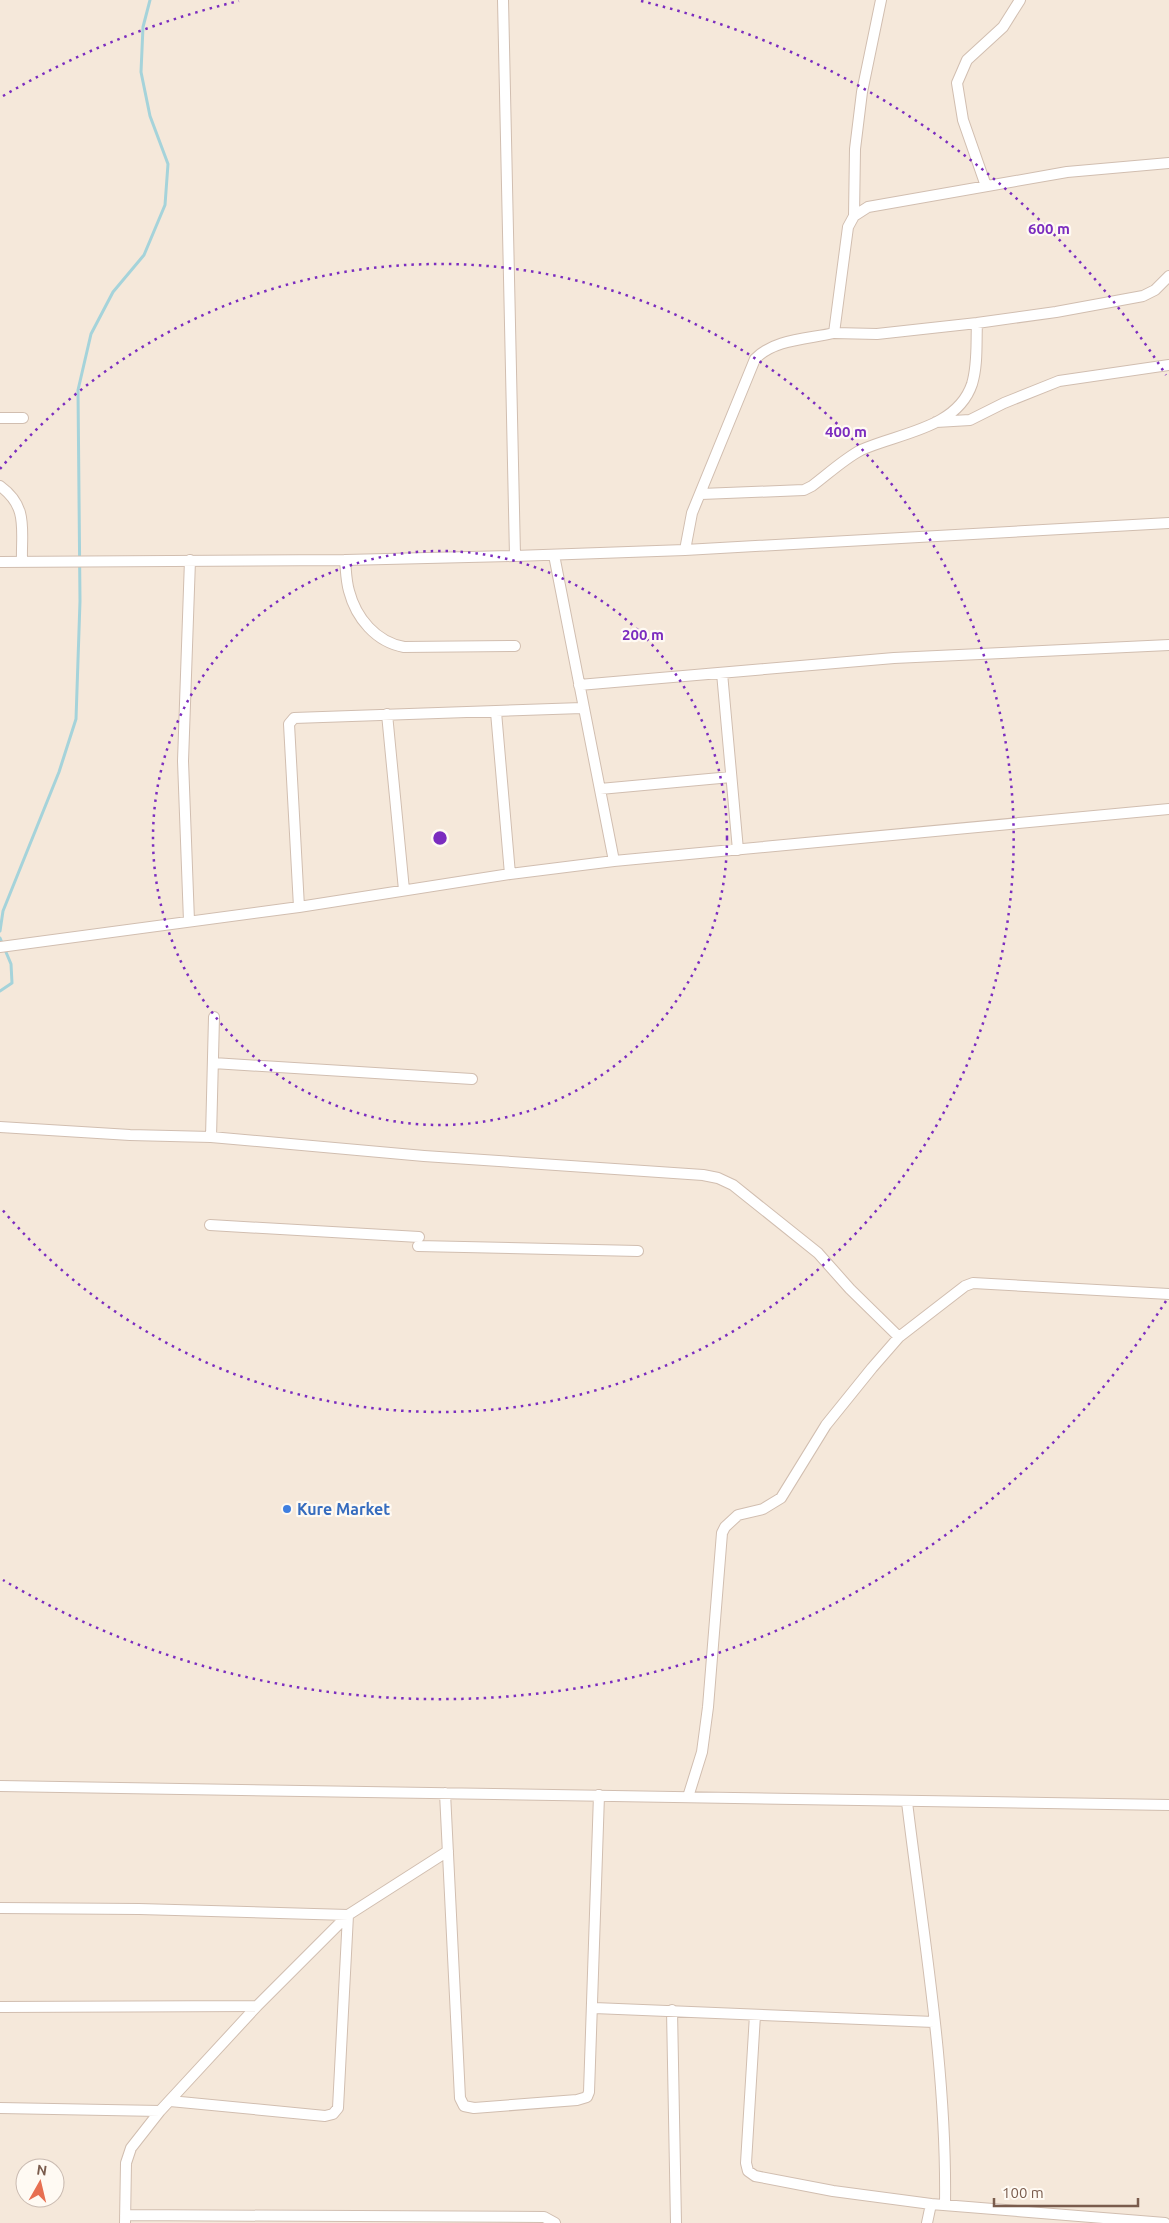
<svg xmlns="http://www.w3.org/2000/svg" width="1169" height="2223" font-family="Ubuntu,sans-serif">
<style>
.residential{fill:#f5e8da;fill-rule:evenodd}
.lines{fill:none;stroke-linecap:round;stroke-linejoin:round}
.stream{stroke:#a5d3da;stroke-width:3}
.minor-casing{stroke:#d1beb0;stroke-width:12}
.minor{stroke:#fff;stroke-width:10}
.ring{fill:none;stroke:#7b2cbf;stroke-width:2.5;stroke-dasharray:2.5 5}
.shop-dot{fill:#3f7fe0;stroke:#fffaf3;stroke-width:2}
.labels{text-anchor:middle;stroke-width:4.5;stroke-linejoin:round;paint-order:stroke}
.shop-label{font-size:16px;font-weight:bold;fill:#366cbe;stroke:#fffaf3;text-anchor:start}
.centre{fill:#7b2cbf;stroke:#fffaf3;stroke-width:2.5}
.ring-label{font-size:15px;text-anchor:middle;font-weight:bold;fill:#7b2cbf;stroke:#fffaf3;stroke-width:4.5;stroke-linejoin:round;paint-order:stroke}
</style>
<rect width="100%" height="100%" fill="#fdf6ec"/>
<path class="residential" d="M0,0H1169V2223H0ZM25,2168H55V2198H25Z"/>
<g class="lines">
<path class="stream" d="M0,931L3,911L59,772L76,719L80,601L78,390L91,334L113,292L144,255L165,205L168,164L150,116L141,72L143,27L150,0
M0,938L11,964L12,983L0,991"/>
<g class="minor-casing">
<path id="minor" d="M503,0L515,556
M986,186L963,120L957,83L967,60L1003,27L1020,0
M854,216L855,149L862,92L881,0
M834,333L877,334L977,323L1056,312L1143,296L1155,290L1169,276
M0,418H23
M936,422L970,420L1004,403L1059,381L1169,365
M0,486C29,507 21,530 22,562
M701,494L804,490L812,486C828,474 844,459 861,450C898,433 957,429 972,384C978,364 976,343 977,323
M685,550L692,513L755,359C774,339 808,339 834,333L848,227L854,216L868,207L1067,172L1169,163
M554,555L614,861
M345,560C346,570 346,581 349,591C356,618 376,642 404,647L515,646
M0,562L345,560L515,556L685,550L1169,523
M722,673L738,850
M579,685L894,658L1169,645
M496,712L510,874
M387,714L404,890
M600,789L731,777
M299,907L289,724L294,718L582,708
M189,921L183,761L190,560
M0,947L299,907L510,874L614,861L1169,809
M213,1063L472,1079
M0,1127L130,1135L211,1137L424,1156L703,1175L718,1178L733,1185L818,1253L850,1289L899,1337
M211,1137L214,1017
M210,1225L419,1237
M418,1246L638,1251
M0,1786L1169,1805
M445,1793L460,2098L464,2106L474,2108L577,2100L587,2097L589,2092L599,1795
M688,1797L702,1752L708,1707L722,1533L725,1527L738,1515L763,1509L781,1498L826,1425L872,1368L899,1337L965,1286L973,1283L1169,1294
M907,1802C923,1935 947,2070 945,2205
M0,1908L139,1909L348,1915L338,2108L333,2114L325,2116L170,2101
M0,2007L257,2006
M594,2008L934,2022
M672,2010L676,2223
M755,2015L746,2163L748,2171L755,2176L833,2191L931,2204L1165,2223
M0,2108L160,2111
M125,2215L544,2217L555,2223
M125,2223L126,2163L131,2148L160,2111L257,2006L348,1915L448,1851
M927,2223L931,2204"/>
</g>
<use href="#minor" class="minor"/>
</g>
<g class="ring">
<circle cx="440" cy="838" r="287"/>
<path d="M0 469A574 574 0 1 1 0 1207"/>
<path d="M1166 1301A861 861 0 0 1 3 1580M3 96A861 861 0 0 1 239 1M641 1A861 861 0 0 1 1166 375"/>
</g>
<circle class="shop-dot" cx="287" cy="1509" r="5"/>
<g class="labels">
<g class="shop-label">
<text x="297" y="1515">Kure Market</text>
</g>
</g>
<circle cx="440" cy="838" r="8" class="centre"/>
<g class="ring-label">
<text x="1049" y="234">600 m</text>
<text x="846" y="437">400 m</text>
<text x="643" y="640">200 m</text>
</g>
<g transform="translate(40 2183) rotate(8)"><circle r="24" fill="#fffaf3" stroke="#cabbb1"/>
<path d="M0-4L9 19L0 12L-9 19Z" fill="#e76f51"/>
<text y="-8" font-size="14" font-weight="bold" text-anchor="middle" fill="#7a5c4d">N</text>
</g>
<path d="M994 2198v8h144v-8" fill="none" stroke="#7a5c4d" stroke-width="2.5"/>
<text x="1002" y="2198" font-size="15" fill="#7a5c4d" stroke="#fffaf3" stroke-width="4" paint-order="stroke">100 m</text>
</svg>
